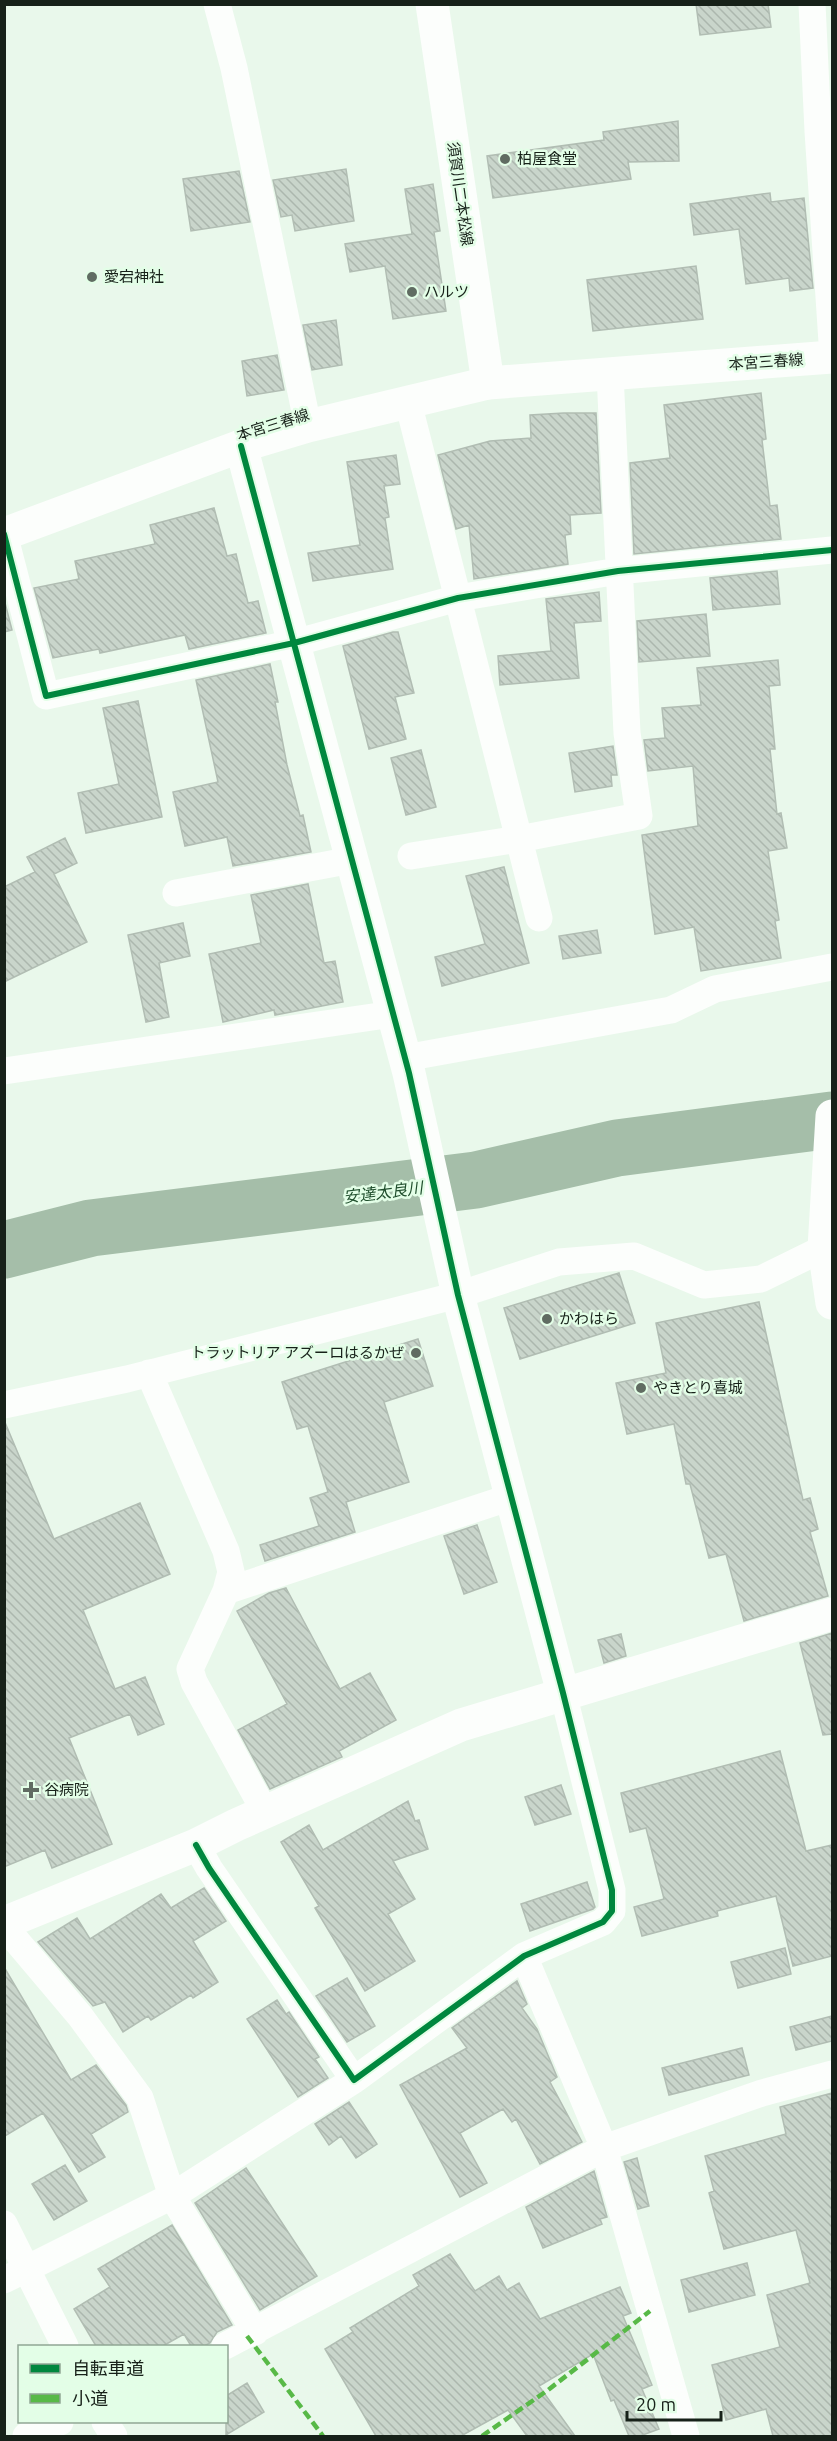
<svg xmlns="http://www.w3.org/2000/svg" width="837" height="2441" font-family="Ubuntu,'Noto Sans JP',sans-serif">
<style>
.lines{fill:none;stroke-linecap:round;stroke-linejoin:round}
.river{stroke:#a5bea9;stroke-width:57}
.building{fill:url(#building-back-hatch);stroke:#b1bdb3;stroke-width:1.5}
.street{stroke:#fcfefc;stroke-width:27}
.secondary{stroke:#fcfefc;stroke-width:33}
.primary{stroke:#fcfefc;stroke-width:33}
.quiet{stroke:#58b947;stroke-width:4.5;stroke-dasharray:9 4.5;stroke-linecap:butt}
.cycleway-casing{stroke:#e3fee7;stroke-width:10}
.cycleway{stroke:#00873e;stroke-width:6}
.poi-dot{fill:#606c62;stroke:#e3fee7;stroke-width:2}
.labels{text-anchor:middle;stroke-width:5;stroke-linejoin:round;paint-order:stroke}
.poi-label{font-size:15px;fill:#172119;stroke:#e3fee7;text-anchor:start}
.street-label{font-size:15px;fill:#172119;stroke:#e3fee7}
.water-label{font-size:16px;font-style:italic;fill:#1f4e2c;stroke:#e3fee7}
</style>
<defs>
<pattern id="building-back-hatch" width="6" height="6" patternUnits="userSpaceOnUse" patternTransform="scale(1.5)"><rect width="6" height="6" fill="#c9d5cb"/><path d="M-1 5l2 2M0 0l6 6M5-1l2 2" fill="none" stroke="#acb7ae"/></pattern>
</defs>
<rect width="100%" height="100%" fill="#e9f8eb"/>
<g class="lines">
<path class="river" d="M4,1250L91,1228L476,1180L617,1148L832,1120"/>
</g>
<path class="building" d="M696,4H768L771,27L700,35Z
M678,121L679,161L628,162L631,179L493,198L487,156L604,140L603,132Z
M346,169L354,221L295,231L292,215L281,217L273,180Z
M239,171L250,222L191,231L183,179Z
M433,184L440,231L434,232L446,311L393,319L385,266L350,272L345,244L412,234L405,189Z
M770,193L771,202L804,198L813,288L790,291L789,278L746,284L739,229L694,235L690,204Z
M696,266L703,319L593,331L587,280Z
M336,320L342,365L312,370L303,325Z
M277,355L284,390L247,396L242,361Z
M761,393L766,439L762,440L770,506L777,505L781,539L634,554L630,463L670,458L664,405Z
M564,413H596L601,513L570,515L571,534L565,535L568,564L474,579L469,525L456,529L438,455L490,441L531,438L530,415Z
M396,455L400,484L384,486L389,517L385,518L393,569L313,581L308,553L360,545L347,462Z
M214,508L227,556L236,554L248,603L258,601L266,633L189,649L185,635L100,653L99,649L53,658L34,588L79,579L75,561L155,544L150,525Z
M777,571L780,604L713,610L710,578Z
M599,592L601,621L574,623L579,678L500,685L498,656L551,651L546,599Z
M4,599L12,630L4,632Z
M706,614L710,656L639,662L637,621Z
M393,632H398L414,693L395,697L406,739L369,749L343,646Z
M778,660L780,685L769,686L775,749H770L777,814L781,813L787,848L768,851L779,920L775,921L781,958L701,971L694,927L655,934L642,835L698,826L693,766L648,771L644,740L665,738L662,708L701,705L697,668Z
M270,664L278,702H275L287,765L300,816L303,815L311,852L233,866L227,837L185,846L173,792L218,782L196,680Z
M138,701L162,817L86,833L78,793L119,784L103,708Z
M613,746L617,775H611L612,786L575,792L569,753Z
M421,750L436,807L406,815L391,758Z
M65,838L77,863L54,874L87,942L4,982V887L35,872L27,857Z
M504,867L529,963L442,986L435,957L485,944L466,876Z
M308,884L324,963L335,961L343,1002L275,1015L274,1010L223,1022L209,954L261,943L251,895Z
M183,923L190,956L159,963L169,1017L146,1022L128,935Z
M597,930L601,953L563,959L559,936Z
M619,1273L635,1323L520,1359L504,1308Z
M759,1302L803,1500L810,1498L818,1529L810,1532L828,1596L744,1621L726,1554L709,1558L690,1484H686L674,1424L627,1434L616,1383L666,1373L656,1323Z
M418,1339L433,1386L384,1402L409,1482L346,1502L355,1532L265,1561L260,1545L319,1526L310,1498L328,1492L308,1426L297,1429L282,1382Z
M4,1420L54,1539L140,1503L170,1574L83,1610L115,1689L145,1677L164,1724L138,1735L130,1714L69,1738L112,1844L52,1868L45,1850L4,1867Z
M477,1525L497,1582L464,1594L444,1536Z
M286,1588L340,1689L370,1673L396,1720L339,1751L342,1757L270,1789L238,1730L287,1704L237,1611L269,1593Z
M832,1633V1734L823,1735L800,1643Z
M621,1634L626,1656L604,1663L598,1640Z
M780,1751L806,1851L832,1845V1956L793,1966L776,1896L717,1911L718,1916L642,1936L634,1907L664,1899L646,1828L630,1832L621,1793Z
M561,1785L571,1814L535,1825L525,1797Z
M408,1801L415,1821L419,1820L428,1849L393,1861L415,1899L388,1914L415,1961L365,1991L315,1908L319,1906L281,1842L309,1825L323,1850Z
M587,1882L595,1907L593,1909L530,1931L521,1904Z
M204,1888L226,1921L193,1941L218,1982L193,1998L191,1995L151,2020L148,2016L123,2032L105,2002L93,2006L38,1942L77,1918L90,1939L161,1894L171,1908Z
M785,1948L791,1974L738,1988L731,1962Z
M4,1967L71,2080L96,2065L126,2105L128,2112L91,2134L105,2157L79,2172L43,2113L5,2136Z
M347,1978L375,2026L347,2042L316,1996Z
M517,1981L527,2004L522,2008L537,2029L557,2077L550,2082L582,2142L540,2164L516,2119L512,2122L503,2109L460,2133L487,2183L460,2197L400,2085L467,2048L452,2028Z
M277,2000L286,2014L289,2012L319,2057L315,2059L328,2078L298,2097L247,2019Z
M832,2016V2041L796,2050L790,2027Z
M742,2048L749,2075L669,2095L662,2068Z
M832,2093V2436H773L766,2409L726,2420L712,2365L780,2347L767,2295L810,2283L796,2230L724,2249L709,2193L714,2191L705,2156L786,2134L780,2107Z
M349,2102L377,2144L356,2158L341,2136L329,2145L315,2124Z
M637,2158L649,2206L638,2209L624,2162Z
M65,2165L87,2201L54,2220L32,2184Z
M246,2168L317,2276L260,2310L195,2203Z
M594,2171L607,2217L600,2219L602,2224L543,2248L526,2207Z
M172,2225L232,2325L217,2332L210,2343L204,2346H191L184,2334L163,2346H96L74,2309L110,2287L98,2269Z
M450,2254L475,2291L499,2276L507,2290L519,2283L540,2319L620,2287L631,2313L623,2316L652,2385L642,2389L659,2429L640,2436H629L614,2400L611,2401L593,2354L539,2386L575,2436H527L508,2410L461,2436H376L325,2349L353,2332L350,2328L419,2286L413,2275Z
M747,2263L755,2295L689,2312L681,2280Z
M247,2383L264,2412L226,2435V2396Z"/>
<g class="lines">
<path class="street" d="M217,4L234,68L308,426
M812,4L818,131L832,342
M408,402L539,918
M4,534L46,696L294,643L458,598L618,571L832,550
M411,856L519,839L639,816L627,733L610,374
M176,893L352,860
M405,1058L671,1010L715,989L832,967
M4,1071L393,1014
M149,1373L226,1551L231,1572L226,1591L190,1669L194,1682L265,1812
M4,1405L127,1379L458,1295L559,1262L634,1256L704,1285L761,1279L824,1248L832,1246
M226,1591L511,1497
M196,1845L209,1868L354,2080L524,1956L603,1922L612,1911V1890L563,1693
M4,1926L80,2016L140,2098L172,2196L255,2332
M524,1956L604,2148L686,2436
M4,2224L65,2346
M4,2280L172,2196L354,2080
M225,2346L604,2148L762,2093L832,2074
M105,2422L114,2436
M26,2436L60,2422"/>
<path class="secondary" d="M432,4L488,383
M241,446L409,1073L458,1295L563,1693
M4,1923L196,1845L236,1825L461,1725L832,1614"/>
<path class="primary" d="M4,534L241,446L308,426L488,383L832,357
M832,1116L824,1248L832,1303"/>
<path class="quiet" d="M247,2336L323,2436
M482,2436L548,2390L650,2311"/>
<g class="cycleway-casing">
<path id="cycleway" d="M4,534L46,696L294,643L458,598L618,571L832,550
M196,1845L209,1868L354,2080L524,1956L603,1922L612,1911V1890L563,1693L458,1295L409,1073L241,446"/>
</g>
<use href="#cycleway" class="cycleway"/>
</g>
<g class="poi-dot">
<circle cx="505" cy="159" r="6"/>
<circle cx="92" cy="277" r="6"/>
<circle cx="412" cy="292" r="6"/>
<circle cx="547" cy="1319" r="6"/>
<circle cx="416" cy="1353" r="6"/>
<circle cx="641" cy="1388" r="6"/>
<path d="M28 1781h6v6h6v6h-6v6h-6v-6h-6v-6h6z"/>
</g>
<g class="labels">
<g class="poi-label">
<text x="517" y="164">柏屋食堂</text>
<text x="104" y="282">愛宕神社</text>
<text x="424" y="297">ハルツ</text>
<text x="559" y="1324">かわはら</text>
<text x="404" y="1358" text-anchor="end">トラットリア アズーロはるかぜ</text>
<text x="653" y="1393">やきとり喜城</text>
<text x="44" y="1795">谷病院</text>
</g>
<g class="street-label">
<text transform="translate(460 194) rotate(82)" y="5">須賀川二本松線</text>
<text transform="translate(766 362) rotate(-4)" y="5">本宮三春線</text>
<text transform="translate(273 425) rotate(-17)" y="5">本宮三春線</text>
</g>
<g class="water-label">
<text transform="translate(383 1192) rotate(-7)" y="6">安達太良川</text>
</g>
</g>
<rect width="837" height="2441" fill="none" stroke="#172119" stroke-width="12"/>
<rect x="18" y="2345" width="210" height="78" fill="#e3fee7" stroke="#91a695" stroke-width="1.5"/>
<rect x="30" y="2364" width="30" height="9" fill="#00873e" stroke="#91a695" stroke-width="1.5"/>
<text x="72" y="2375" font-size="18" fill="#172119">自転車道</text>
<rect x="30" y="2394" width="30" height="9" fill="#58b947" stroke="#91a695" stroke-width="1.5"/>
<text x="72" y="2405" font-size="18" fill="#172119">小道</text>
<path d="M627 2411v9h94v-9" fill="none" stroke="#172119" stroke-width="3"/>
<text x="636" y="2411" font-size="18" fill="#172119" stroke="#e3fee7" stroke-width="4.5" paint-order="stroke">20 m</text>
</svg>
